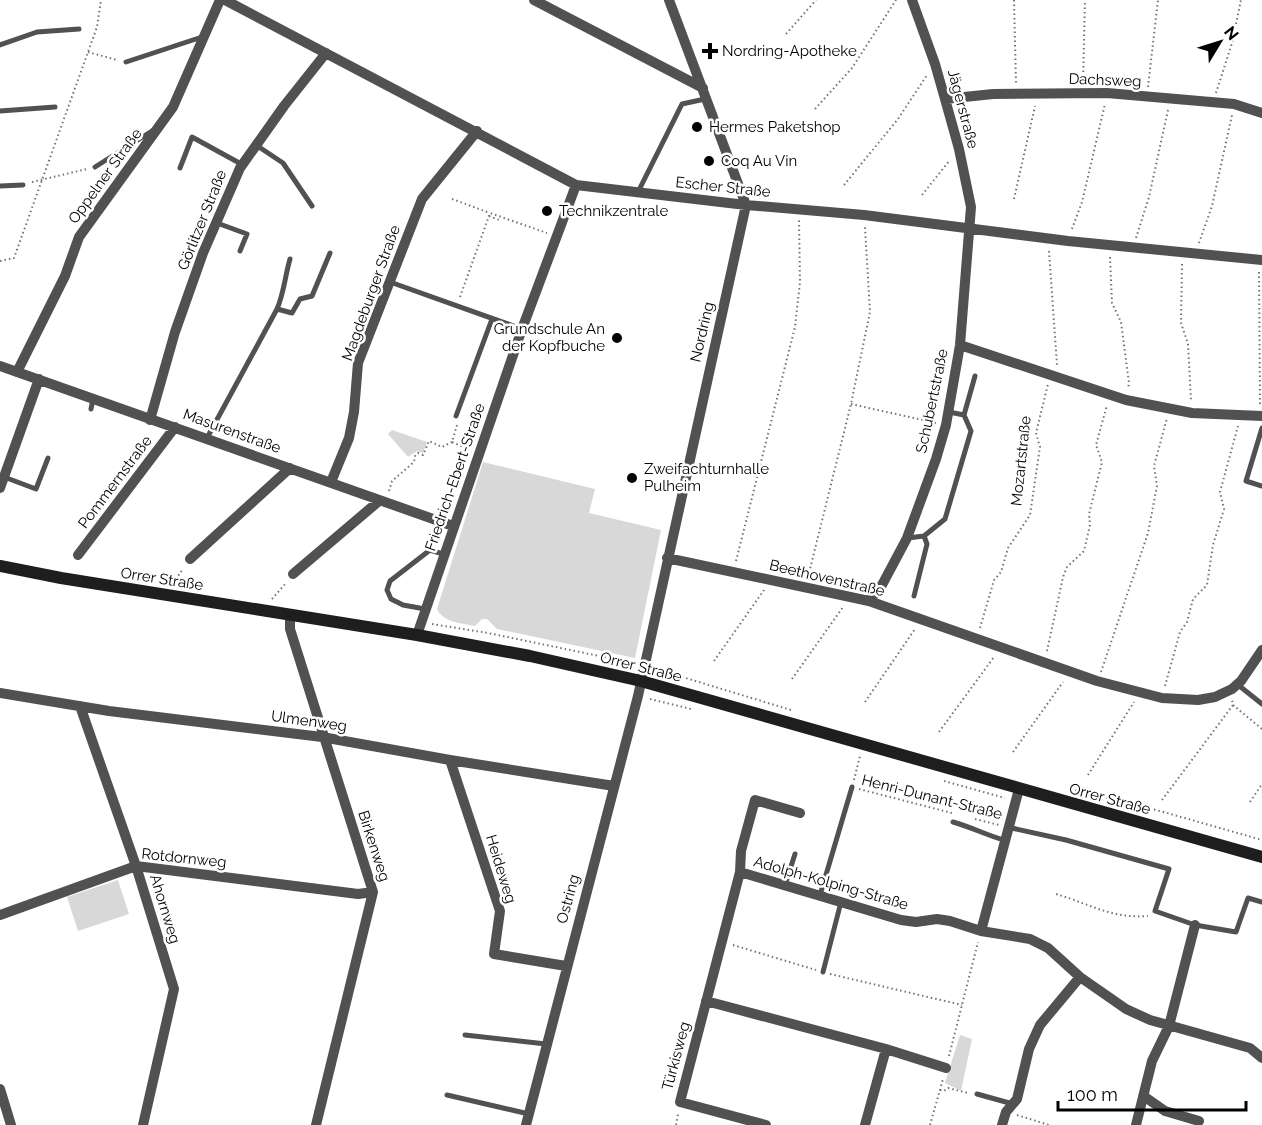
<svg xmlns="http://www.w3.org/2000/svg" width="1262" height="1125" font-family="Raleway,sans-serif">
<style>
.green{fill:#d8d8d8}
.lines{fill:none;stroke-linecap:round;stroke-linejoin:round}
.path{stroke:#737373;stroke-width:2;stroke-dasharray:1.5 3;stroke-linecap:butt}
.lane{stroke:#515151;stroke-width:5}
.street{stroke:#515151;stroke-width:10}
.secondary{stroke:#1e1e1e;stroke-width:12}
.poi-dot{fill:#000;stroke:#fff;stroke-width:2}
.labels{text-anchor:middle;stroke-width:5;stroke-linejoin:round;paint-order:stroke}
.poi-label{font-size:15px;fill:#000;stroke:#fff;text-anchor:start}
.street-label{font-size:15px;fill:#000;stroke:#fff}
</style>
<rect width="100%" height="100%" fill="#fff"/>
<path class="green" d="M392,430L427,442L423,453L417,451L408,457L388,434Z
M483,462L595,489L589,513L661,530L635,658L497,629L487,619H482L475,626C461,623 444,623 437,609Z
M118,880L129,914L78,931L67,897Z
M960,1035L972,1039L961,1091L945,1083Z"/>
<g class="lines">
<path class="path" d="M1014,0L1016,84
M786,34L816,0
M88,52L117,60
M1083,81L1085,0
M1148,87L1158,0
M1216,93L1232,43L1241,0
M815,109L852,68L896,0
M32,182L87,169
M844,185L898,119L927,75
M922,195L950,160
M452,199L490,213
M1014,199L1035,106
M489,216L499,220
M1072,229L1082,202L1105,104
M1136,238L1149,197L1168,110
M1199,243L1212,206L1232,115
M1049,251L1057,365
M1110,257L1112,303L1121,322L1129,383L1128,389
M0,261L14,258L97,27L101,0
M1182,264L1181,323L1188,344L1191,401
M1259,272L1260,404
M460,297L490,213L547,233
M851,404L936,423
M457,425L452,442L468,449
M389,491L392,481L414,462L415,456L418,453L423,455L429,441L442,447L452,442
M736,561L795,327L800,282L799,220
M808,577L851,404L870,312L865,227
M173,583L183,569
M272,599L286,583
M432,624L488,633L633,663
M980,628L994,580L1001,572L1008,548L1030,515L1040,447L1036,433L1048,384
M1047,651L1063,577L1067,567L1084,551L1090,525L1089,514L1102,462L1096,445L1107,405
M714,661L764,590
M656,669L791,710
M1101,672L1148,533L1157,486L1154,466L1167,418
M792,679L843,607
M1165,686L1180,632L1187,622L1193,599L1207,585L1213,545L1224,509L1220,492L1238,426
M650,699L691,709
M865,702L915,629
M1233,705L1262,729
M939,732L994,657
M1013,752L1063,682
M1088,775L1134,702
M854,780L860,756
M944,781L1005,798
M859,789L952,813
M1071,789L1160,811L1262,840
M1162,800L1233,705L1232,700
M1250,802L1262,784
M975,819L999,825
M1056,894C1090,904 1112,919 1148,916
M733,945L816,970
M830,974L962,1005
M949,1056L978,942
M940,1090L944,1091L948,1088L968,1093
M1017,1115L1049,1125
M676,1125L678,1114
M930,1125L943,1079"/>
<path class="lane" d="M0,45L37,32L79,29
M126,62L202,37
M0,111L55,107
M256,145L283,163L312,206
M95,167L152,131
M180,168L192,137L243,165
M0,186L23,185
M638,192L682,104L705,99
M217,223L247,234L240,251
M390,282L522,329
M277,309L292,313L300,299L312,296L330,253
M91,409L93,399
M964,415L975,376
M456,416L492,319
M1262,428L1246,481L1262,486
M207,438L277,309C284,293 285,276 290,259
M4,477L36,489L48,458
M908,538L924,536L945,519L971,431L964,415L949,412
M914,596L927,544L924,536
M425,609L403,605L391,599L387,590L390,581L430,550L443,554
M1237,684L1262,704
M953,822C971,827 986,835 1004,840
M1007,827L1066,840L1169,869L1155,911L1195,925L1236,932L1248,898L1262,902
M785,885L795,854
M820,895L852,787
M823,972L841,902
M465,1035L546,1044
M977,1094L1013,1104
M447,1095L529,1114"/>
<path class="street" d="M225,0L576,185L746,205L864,215L1068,241L1262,260
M534,0L703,88
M945,99L993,94L1107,93L1234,104L1262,113
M960,345L1126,400L1192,413L1262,416
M0,366L453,526
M17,372L65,276L79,237L173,107L220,0
M150,420L175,332L203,253L240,168L284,106L326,53
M331,482L349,438L354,412L358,363L422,199L477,131
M0,488L39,379
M78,555L175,427
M667,558L869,601L1097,681L1162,698L1198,700L1215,697L1232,689L1241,681L1262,650
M190,559L290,468
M293,574L379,501
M869,601L882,585L907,538L936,459L946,425L960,345L971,207L959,149L945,99L935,64L912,0
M290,614V629L373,892L316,1125
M417,635L522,329L576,185
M0,693L109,711L322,737L450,760L614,786
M80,706L136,866L174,989L143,1125
M450,760L500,911L494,954L566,966
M740,872L901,920L916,922L937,919L950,921L981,931L1030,939L1048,948L1080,977L1126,1009L1150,1020L1250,1048L1262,1058
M0,915L136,866L358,894L373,892
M981,931L1019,789
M706,1001L886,1049L946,1068
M0,1089L11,1125
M1145,1097L1165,1111L1199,1121
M526,1125L638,696L746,205L669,0
M766,1125L680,1102L740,872L741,851L755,800L800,813
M865,1125L886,1049
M1002,1125L1006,1112L1017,1099L1029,1049L1040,1025L1080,977
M1136,1125L1152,1061L1169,1026L1195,925"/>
<path class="secondary" d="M0,566L61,578L417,635L530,656L641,681L1262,857"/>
</g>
<g class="poi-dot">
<path d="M707 42h6v6h6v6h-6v6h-6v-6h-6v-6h6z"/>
<circle cx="697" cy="127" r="6"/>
<circle cx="709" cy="161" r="6"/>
<circle cx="547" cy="211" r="6"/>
<circle cx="617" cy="338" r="6"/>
<circle cx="632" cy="478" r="6"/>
</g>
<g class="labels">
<g class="poi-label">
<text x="722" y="56">Nordring-Apotheke</text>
<text x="709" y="132">Hermes Paketshop</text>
<text x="721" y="166">Coq Au Vin</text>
<text x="559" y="216">Technikzentrale</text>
<text x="605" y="334" text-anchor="end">Grundschule An<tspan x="605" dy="17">der Kopfbuche</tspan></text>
<text x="644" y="474">Zweifachturnhalle<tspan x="644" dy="17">Pulheim</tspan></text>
</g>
<g class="street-label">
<text transform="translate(1105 80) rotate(2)" y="5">Dachsweg</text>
<text transform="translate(963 109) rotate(75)" y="5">Jägerstraße</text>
<text transform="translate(105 176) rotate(-54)" y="5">Oppelner Straße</text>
<text transform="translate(723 187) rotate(6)" y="5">Escher Straße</text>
<text transform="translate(202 220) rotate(-68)" y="5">Görlitzer Straße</text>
<text transform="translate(371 293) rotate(-70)" y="5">Magdeburger Straße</text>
<text transform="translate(702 332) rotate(-77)" y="5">Nordring</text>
<text transform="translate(932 401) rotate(-78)" y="5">Schubertstraße</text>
<text transform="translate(232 431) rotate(20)" y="5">Masurenstraße</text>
<text transform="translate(1021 461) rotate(-84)" y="5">Mozartstraße</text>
<text transform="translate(455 477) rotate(-71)" y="5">Friedrich-Ebert-Straße</text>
<text transform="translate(115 482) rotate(-53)" y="5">Pommernstraße</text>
<text transform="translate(827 578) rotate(13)" y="5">Beethovenstraße</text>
<text transform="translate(162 579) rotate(9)" y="5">Orrer Straße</text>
<text transform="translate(641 667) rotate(14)" y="5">Orrer Straße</text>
<text transform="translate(309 721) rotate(8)" y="5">Ulmenweg</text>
<text transform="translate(932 797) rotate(14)" y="5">Henri-Dunant-Straße</text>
<text transform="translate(1110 799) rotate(15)" y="5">Orrer Straße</text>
<text transform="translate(374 846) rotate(72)" y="5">Birkenweg</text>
<text transform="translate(184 858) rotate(6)" y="5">Rotdornweg</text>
<text transform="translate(501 869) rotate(73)" y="5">Heideweg</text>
<text transform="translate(831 883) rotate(16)" y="5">Adolph-Kolping-Straße</text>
<text transform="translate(568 899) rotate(-75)" y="5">Ostring</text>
<text transform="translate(165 909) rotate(73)" y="5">Ahornweg</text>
<text transform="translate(676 1056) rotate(-75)" y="5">Türkisweg</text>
</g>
</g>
<g transform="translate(1220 42) rotate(52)" stroke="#ffffff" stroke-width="4.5" paint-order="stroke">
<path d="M0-4.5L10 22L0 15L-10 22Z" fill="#000000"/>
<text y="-9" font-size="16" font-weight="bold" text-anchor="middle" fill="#000000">N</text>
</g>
<path d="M1058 1101v9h188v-9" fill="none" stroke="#000000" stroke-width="3"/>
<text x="1067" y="1101" font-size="18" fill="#000000" stroke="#ffffff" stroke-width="4.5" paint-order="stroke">100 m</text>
</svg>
